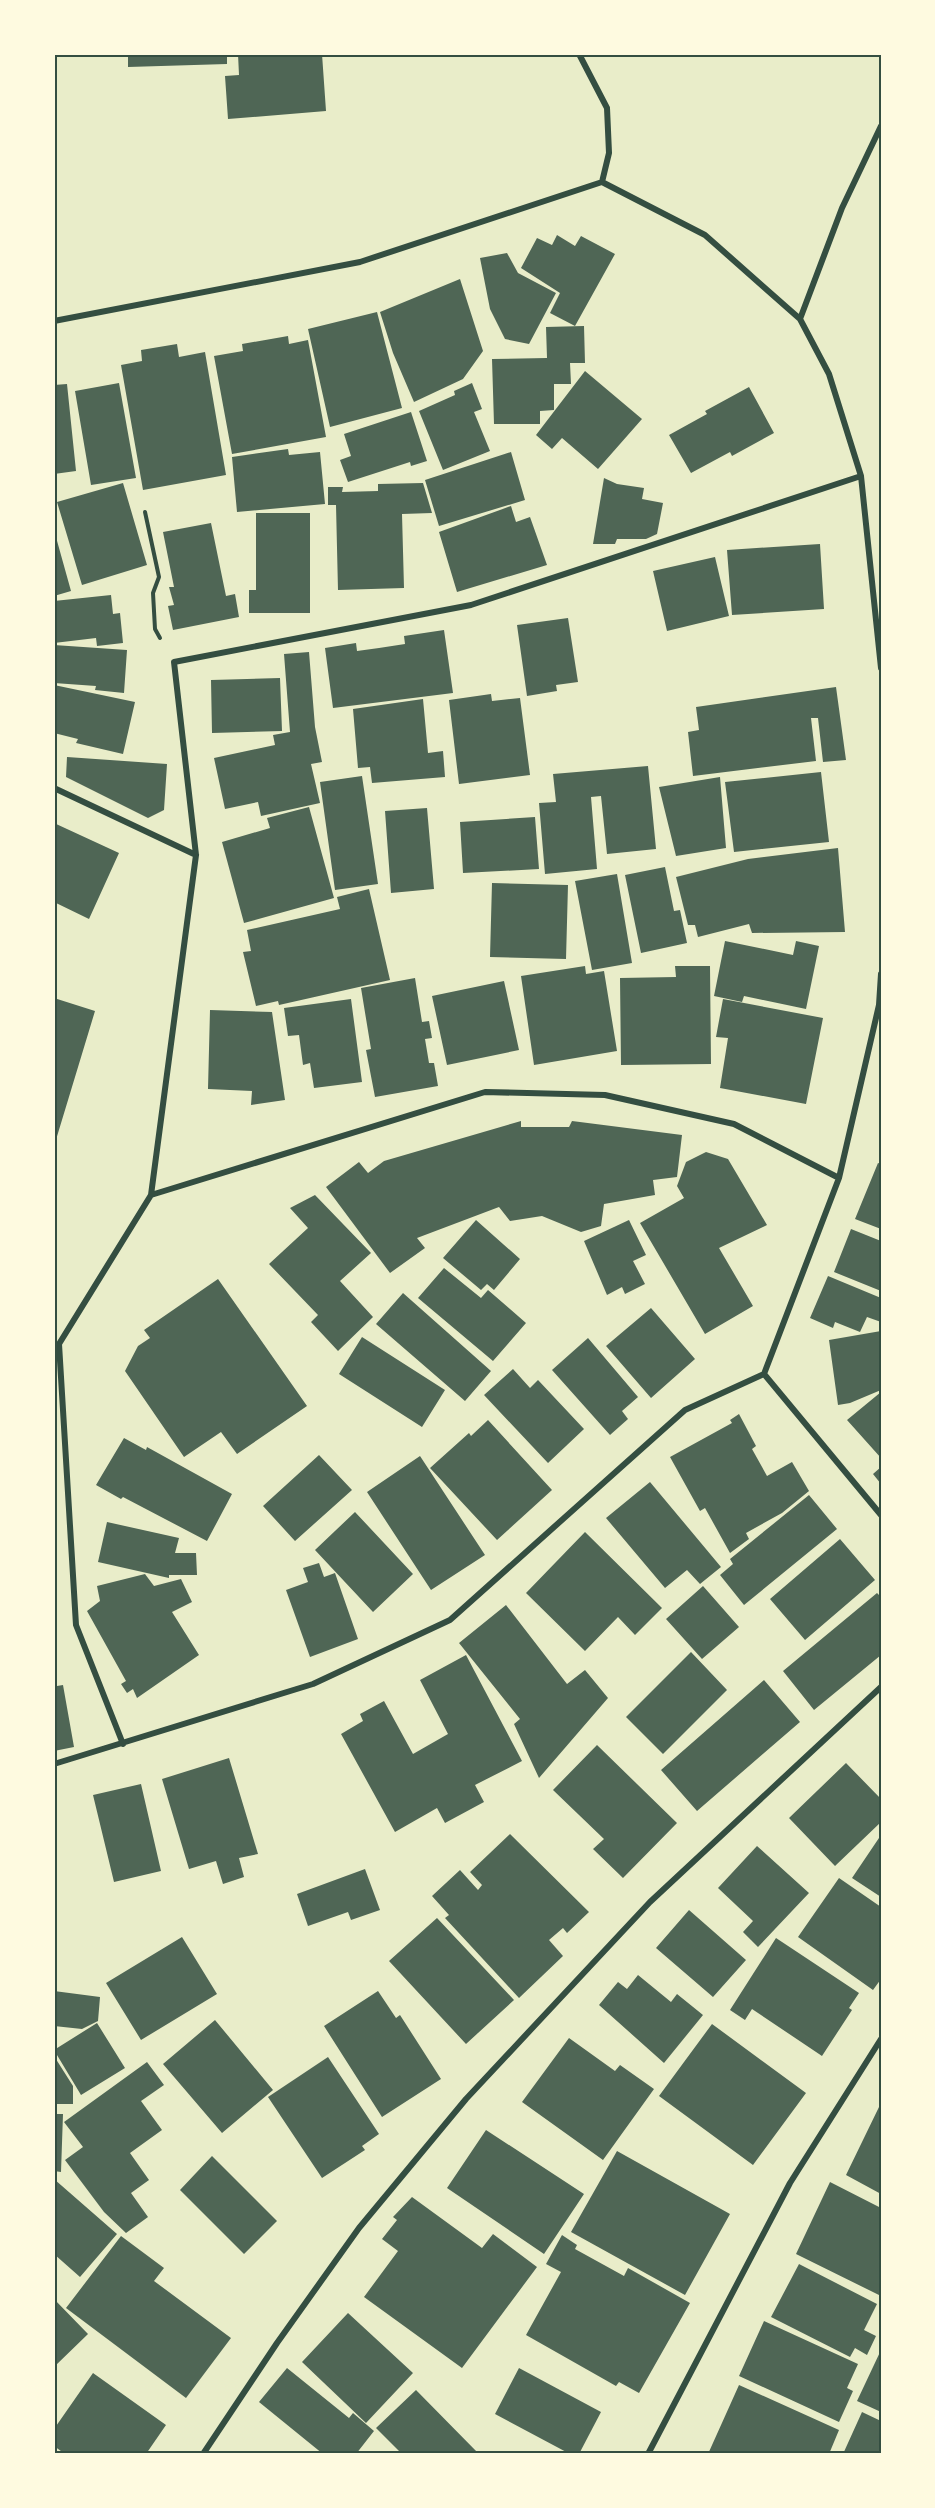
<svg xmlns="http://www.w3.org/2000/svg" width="935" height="2508" font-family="Overpass,sans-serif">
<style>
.building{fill:#4f6655}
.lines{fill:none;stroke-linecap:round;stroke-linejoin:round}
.path{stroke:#344e41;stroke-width:4}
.minor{stroke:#344e41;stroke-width:6}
.neatline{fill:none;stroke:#344e41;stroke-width:2}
</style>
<rect width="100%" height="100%" fill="#e9edc9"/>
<path class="building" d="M128,54H227V64L128,67Z
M238,54H322L326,111L228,119L225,76L239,75Z
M557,235L575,246L581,236L615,254L575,326L550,313L560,293L521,268L537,238L552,245Z
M507,253L518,273L556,293L529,344L505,339L490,309L480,258Z
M460,279L483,351L463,379L414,402L393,353L380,312Z
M377,312L402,408L330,427L308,329Z
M584,326L585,363H570L571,384H554V410L540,411V424H494L492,359L547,358L546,327Z
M288,336L289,344L308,340L326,437L232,454L214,356L243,351L242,344Z
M177,344L179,357L205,352L226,475L143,490L121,365L142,361L141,350Z
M585,371L642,419L598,469L562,438L552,449L536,435Z
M119,383L136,478L91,485L75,391Z
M472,383L482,409L474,412L490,451L443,470L419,411L455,395L454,391Z
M67,384L76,471L54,474V385Z
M749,387L774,433L732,456L730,452L691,473L669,435L707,414L705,411Z
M411,412L427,461L411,466L410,462L348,482L340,460L351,456L344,434Z
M288,449L289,455L320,452L325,504L237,512L232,457Z
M511,452L525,500L439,526L425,480Z
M604,478L617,484L644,488L642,499L663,503L657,534L646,539H617L615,544H593Z
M123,483L147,565L82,585L57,502Z
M423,483L432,513L402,514L404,588L338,590L336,505H328V487H343L342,492L378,491V484Z
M511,506L516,522L530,517L547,565L457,592L439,532Z
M256,513H310V613H249V590H256Z
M211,523L226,596L235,594L239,617L173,630L168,606L174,605L169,587H174L163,532Z
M54,530L71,591L54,596Z
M820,544L824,609L732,615L727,550Z
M715,557L729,616L667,631L653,571Z
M111,595L113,614L120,613L123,643L97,646L96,638L54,643V601Z
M568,618L578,682L556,685L557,691L527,696L517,625Z
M444,630L453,693L333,708L325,648L356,643L357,651L379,648L405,644L404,636Z
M54,645L127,650L124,693L95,690L96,686L54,683Z
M309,652L315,727L322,762L311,764L320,803L261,816L258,802L225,809L214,758L275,745L273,735L290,732L284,654Z
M280,678L282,731L212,733L211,680Z
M54,685L135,702L123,754L76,743L78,739L54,733Z
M836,687L846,760L823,762L818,718H811L816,761L693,776L688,732L699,730L696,707Z
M491,694L492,701L520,698L530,775L459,784L449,700Z
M423,699L428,753L443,751L445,777L372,783L370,767L358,768L353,709Z
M67,757L167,764L164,810L148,818L66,777Z
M648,766L656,849L607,854L601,796L591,797L597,869L545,874L539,803L556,802L553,774Z
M821,772L829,842L734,852L725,782Z
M362,776L378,884L335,890L320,782Z
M720,777L726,848L676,856L659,787Z
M309,807L334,898L244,923L222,842L270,828L267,818Z
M427,808L434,889L391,893L385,811Z
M535,817L539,869L463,873L460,822Z
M54,823L119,853L89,919L54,902Z
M838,848L845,932L752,933L749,924L698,937L695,925H688L676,877L748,859Z
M665,867L674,911L680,910L687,943L641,953L625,875Z
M617,874L632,963L592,970L575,881Z
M492,883L568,885L566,959L490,957Z
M369,889L390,980L279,1005L278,1001L256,1006L243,952L251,951L247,930L340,909L337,897Z
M725,941L793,955L796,941L819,946L806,1009L744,996L742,1002L714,996Z
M585,966L586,974L604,971L617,1051L534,1065L521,976Z
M675,966H710L711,1064L621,1065L620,978L676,977Z
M415,978L422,1022L429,1021L432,1038L425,1039L429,1063H434L438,1086L375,1097L366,1050L371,1049L361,988Z
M504,981L519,1050L447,1065L432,996Z
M54,998L95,1011L55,1143H54Z
M351,999L362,1082L314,1088L310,1063L303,1065L299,1035L288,1036L284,1008Z
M723,999L823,1018L806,1104L720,1088L728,1038L716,1037Z
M210,1010L272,1012L285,1100L251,1105L252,1091L208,1089Z
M521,1121V1127H569L572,1121L682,1135L677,1177L653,1180L655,1195L604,1204L601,1226L581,1232L542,1216L510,1221L499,1207L417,1238L425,1248L390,1273L326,1187L359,1162L368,1173L384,1161Z
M706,1152L728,1159L767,1225L719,1248L753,1306L705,1334L640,1223L684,1198L677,1186L686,1162Z
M878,1163L881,1164V1229L855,1219Z
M315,1195L371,1253L340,1281L373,1317L338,1351L311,1322L318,1315L269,1264L308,1228L290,1208Z
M476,1220L520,1259L494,1290L487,1284L481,1290L443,1258Z
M629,1220L646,1255L633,1261L645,1284L625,1294L622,1287L607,1295L584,1241Z
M851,1229L881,1241V1291L834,1272Z
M444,1268L481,1298L488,1290L526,1323L493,1361L418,1298Z
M828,1276L881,1298V1322L867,1317L860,1332L835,1322L833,1328L810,1318Z
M218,1279L307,1406L237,1454L221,1432L184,1457L125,1371L138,1346L150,1338L144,1330Z
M403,1293L491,1371L465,1401L376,1324Z
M651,1308L695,1359L651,1398L606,1346Z
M881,1331V1390L850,1403L838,1405L829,1340Z
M362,1337L445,1390L422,1427L339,1374Z
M588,1338L638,1397L622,1411L628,1419L610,1435L552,1370Z
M513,1369L530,1388L538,1380L584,1429L548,1463L484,1395Z
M881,1392V1458L847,1420Z
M739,1414L756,1446L752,1449L767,1476L792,1462L809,1491L782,1513L746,1533L749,1539L730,1553L705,1508L700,1511L670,1457L732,1423L730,1420Z
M488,1420L552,1490L497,1540L430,1468L469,1433L471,1436Z
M124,1438L146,1450L147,1447L232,1494L207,1541L123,1497L121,1499L96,1485Z
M319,1455L352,1490L295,1541L263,1506Z
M420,1456L485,1555L431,1590L367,1492Z
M881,1467V1484L873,1474Z
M650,1482L721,1567L700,1584L687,1570L665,1588L606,1518Z
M809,1495L837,1529L744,1605L720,1575L733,1564L730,1559Z
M355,1512L413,1574L373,1612L315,1550Z
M107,1522L179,1538L175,1553H196L197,1575H169V1578L98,1562Z
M585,1532L662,1608L635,1635L618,1617L585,1651L526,1593Z
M840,1539L875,1580L805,1640L770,1599Z
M319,1563L324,1577L335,1573L358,1639L310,1657L286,1590L308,1582L303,1568Z
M145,1574L154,1586L181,1579L192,1602L172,1612L199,1655L137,1698L133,1689L127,1693L121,1684L126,1681L87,1611L100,1601L97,1586Z
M703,1586L739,1627L702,1659L666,1619Z
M877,1593L881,1597V1655L814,1710L783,1671Z
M506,1605L567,1684L585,1670L608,1698L539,1778L514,1724L520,1719L459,1643Z
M691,1652L727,1690L663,1754L626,1717Z
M466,1655L522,1761L475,1785L484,1802L445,1823L437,1808L395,1832L341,1734L363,1721L360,1714L384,1701L413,1754L448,1734L420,1680Z
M54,1675L57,1686L63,1685L74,1747L54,1751Z
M764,1680L800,1722L697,1811L661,1770Z
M597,1745L677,1823L623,1878L593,1849L604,1839L553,1790Z
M229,1758L258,1854L239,1858L244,1877L223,1884L216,1861L189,1869L162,1779Z
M846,1763L881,1799V1822L835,1866L789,1818Z
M141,1784L161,1871L114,1882L93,1795Z
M510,1834L589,1912L567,1933L563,1928L549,1940L563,1956L519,1998L445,1918L449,1915L432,1896L460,1870L478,1890L482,1885L470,1872Z
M881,1835V1897L852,1878Z
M757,1846L809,1893L758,1947L743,1932L753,1921L718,1888Z
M365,1869L380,1910L351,1920L348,1912L308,1926L297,1894Z
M839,1878L881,1907V1979L873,1990L798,1937Z
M689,1910L746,1960L713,1997L656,1948Z
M437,1918L514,2000L466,2044L389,1961Z
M182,1937L217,1994L141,2040L106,1983Z
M776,1938L859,1993L849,2008L852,2010L822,2056L752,2009L745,2020L730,2010Z
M638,1975L671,2002L677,1994L703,2015L664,2063L599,2005L618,1982L627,1989Z
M54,1991L100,1997L98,2021L82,2029L54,2026Z
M378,1991L396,2018L400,2015L441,2079L382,2117L324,2026Z
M215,2020L273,2090L222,2133L163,2064Z
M97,2023L125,2068L81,2095L54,2050Z
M712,2024L806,2093L753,2165L659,2096Z
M569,2038L615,2071L620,2065L654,2089L603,2160L522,2102Z
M54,2056L73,2086V2104H54Z
M328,2057L379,2134L362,2146L365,2150L322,2178L268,2097Z
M147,2062L164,2085L141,2101L162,2130L130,2153L149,2180L131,2193L148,2217L126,2233L104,2212L65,2160L83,2147L64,2122Z
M879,2107L881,2109V2194L846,2175Z
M54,2114H63L61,2172L54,2171Z
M486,2130L584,2194L544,2254L447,2188Z
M617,2151L730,2214L685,2295L571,2232Z
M212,2156L277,2221L244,2254L180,2190Z
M54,2179L117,2234L80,2277L54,2254Z
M830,2182L881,2208V2296L796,2254Z
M412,2197L482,2248L493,2234L537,2267L462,2368L364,2297L398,2251L382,2239L397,2220L393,2217Z
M562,2235L577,2245L575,2249L624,2276L628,2268L690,2303L639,2393L619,2382L616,2386L526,2335L561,2272L546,2264Z
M121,2236L164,2268L154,2281L231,2338L186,2398L66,2308Z
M799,2264L877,2304L864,2330L876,2336L867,2355L855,2348L850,2357L771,2317Z
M54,2299L88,2334L54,2367Z
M348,2313L413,2373L366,2423L302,2362Z
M764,2321L858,2364L847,2388L853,2391L839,2422L739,2376Z
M881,2350V2412L857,2401Z
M287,2368L349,2418L353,2413L374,2431L356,2454H323L259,2402Z
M519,2368L601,2412L579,2454H570L495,2414Z
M93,2373L166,2425L146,2454H65L54,2446V2429Z
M739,2385L839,2430L829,2454H708Z
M416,2390L477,2452L475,2454H402L376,2428Z
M862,2412L881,2421V2454H843Z"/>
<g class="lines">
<path class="path" d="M145,512L159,577L153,593L155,629L160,638"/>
<path class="minor" d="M579,54L607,108L609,153L602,182
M800,319L842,208L881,126
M54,321L360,262L602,182L705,235L800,319L829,374L861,476L881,668
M54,788L196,855
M151,1195L485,1092L605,1095L734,1124L839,1178
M764,1374L839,1178L879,1005L881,974
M764,1374L881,1515
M123,1744L76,1625L59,1344L151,1195L196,855L174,662L471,605L861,476
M54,1764L313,1684L450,1620L685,1410L764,1374
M203,2454L277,2343L359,2228L466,2099L650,1902L881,1687
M648,2454L790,2183L881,2039"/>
</g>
<rect width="935" height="2508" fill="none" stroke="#fefae0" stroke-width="111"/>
<rect x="56" y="56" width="824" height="2396" class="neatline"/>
</svg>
